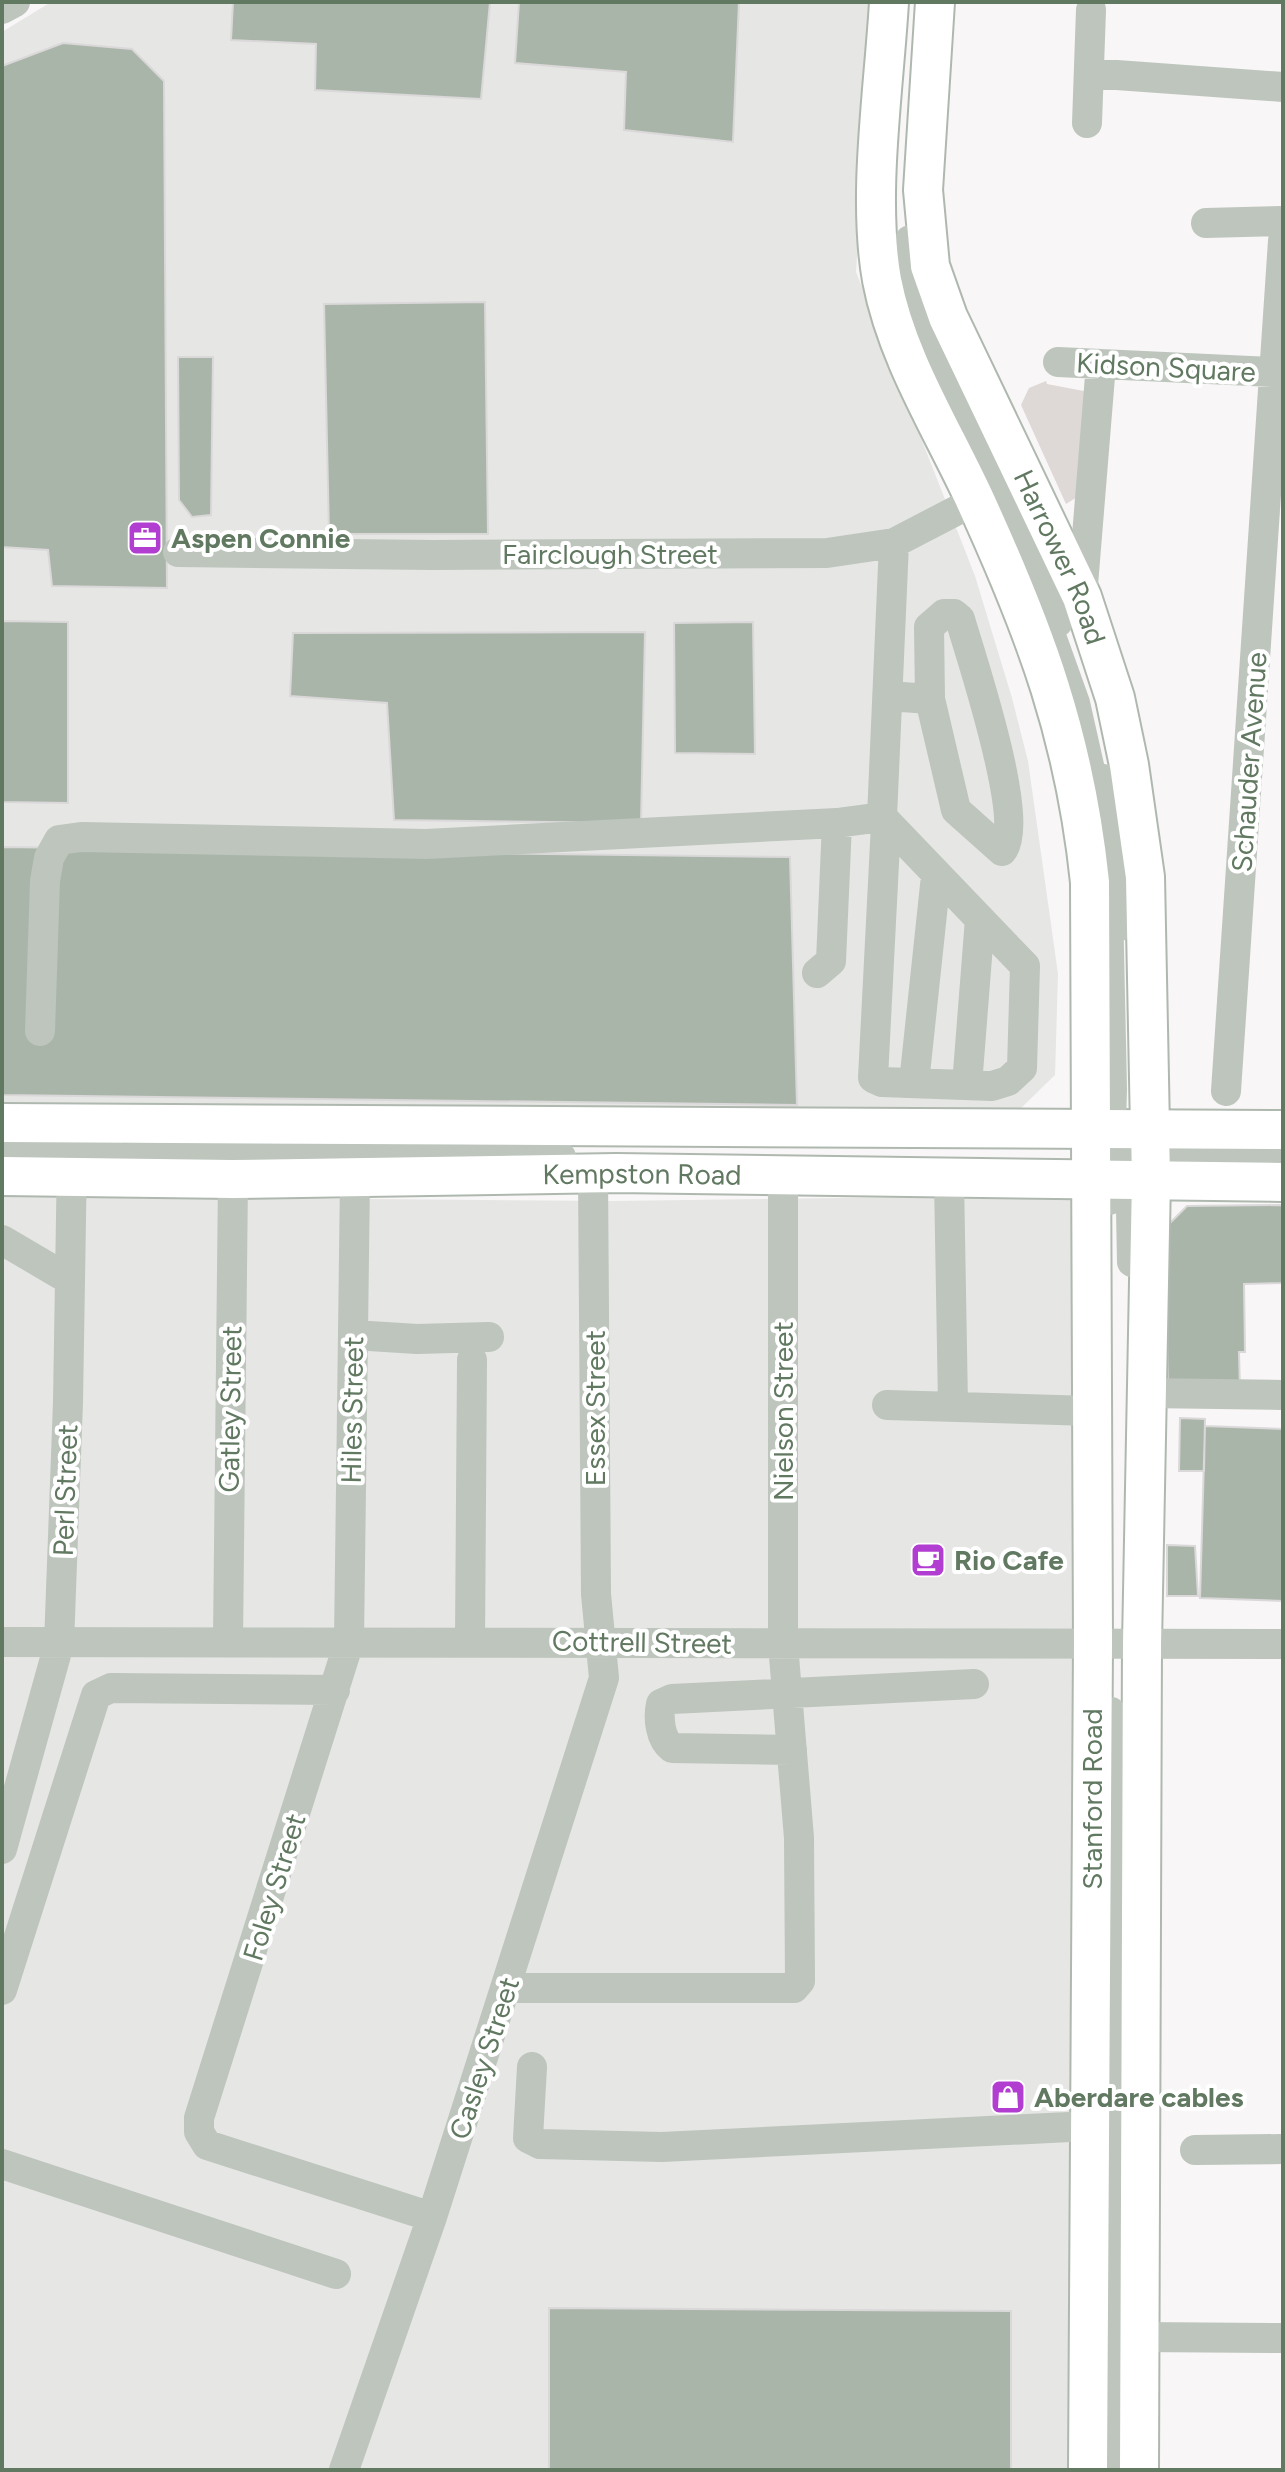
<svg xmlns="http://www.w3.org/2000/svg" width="1285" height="2472" font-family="Figtree,sans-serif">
	<rect width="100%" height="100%" fill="#f8f6f7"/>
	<!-- built -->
	<path fill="#e6e6e5" d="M51,2H873L856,272L975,576L1012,698L1028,761L1058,974L1055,1075L1020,1109L2,1104V32Z
		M1083,1195L1069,2470H2V1196L614,1201Z"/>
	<!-- green -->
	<path fill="#ded9d7" d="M1046,381L1047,384L1089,392L1082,494L1066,504L1021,405L1029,388Z"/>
	<!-- building -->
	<path fill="#aab5a9" stroke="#dad8d9" stroke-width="2" d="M233,2H490L481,99L315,90L316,44L231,40Z
		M519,2H739L733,142L624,130L626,72L515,63Z
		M63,43L132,49L164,81L167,588L52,586L48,550L2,547V66Z
		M485,302L488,534H329L324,304Z
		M178,357H213L211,515L192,517L179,500Z
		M2,621L68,622V803L2,802Z
		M753,622L755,754L675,753L674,623Z
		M645,632L641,823L394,820L387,703L290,696L293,633Z
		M2,847L790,857L797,1105L2,1095Z
		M1283,1205V1283L1244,1284L1245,1352H1239L1240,1391L1168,1389L1165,1228L1187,1206Z
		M1180,1418L1205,1419L1204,1471H1179Z
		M1205,1426L1283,1429V1601L1200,1598Z
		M1167,1545L1195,1546L1198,1596H1167Z
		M549,2308L1011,2311V2470H549Z"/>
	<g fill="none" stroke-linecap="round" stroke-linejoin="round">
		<defs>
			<g id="major">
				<path d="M889,2C884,88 867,196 882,280C897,359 943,430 976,502C1036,633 1075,738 1090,882L1093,1644L1088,2470"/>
				<path id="s1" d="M935,2L923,190L930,266L948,317L1082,597L1115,698L1129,765L1145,877L1151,1179L1142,1644L1139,2470"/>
				<path d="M2,1123L1283,1130"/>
				<path id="s2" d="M2,1176L233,1179L616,1173L1283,1182"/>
			</g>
		</defs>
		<!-- major casing -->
		<use href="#major" stroke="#afb8af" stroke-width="42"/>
		<!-- minor -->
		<path stroke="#bdc5bd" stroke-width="30" d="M2,9L15,2
			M1089,73L1283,87
			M1087,123L1091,10
			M1206,223L1283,221
			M910,240L917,289L935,350L1058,622
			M1058,362L1274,372
			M178,552L433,555L827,553L894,543L994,491
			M1082,597L1101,364
			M1040,605L1075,703L1097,801
			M888,696L930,699L956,810L1002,851C1027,821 971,658 960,619L954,614H944L929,627L930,699
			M1104,779L1119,889L1120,926
			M886,824L873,1078L882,1082L992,1086L1008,1081L1022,1068L1025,966L882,817L894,543
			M1108,904L1112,1089L1109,1200
			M817,973L831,961L837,823
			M40,1031L45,881L49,858L59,840L81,837L426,844L837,823L882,817
			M914,1083L936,876
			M967,1085L980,919
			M1226,1091L1283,241
			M2,1149L108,1142
			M1130,1158L1132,1262
			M101,1159L303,1152L561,1157
			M1129,1162H1283
			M355,1178L349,1642L199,2118V2132L207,2145L432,2217
			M949,1179L953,1405
			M2,1240L70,1280
			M353,1335L417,1339L489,1337
			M1146,1393L1283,1395
			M887,1405L1091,1411
			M228,1640L233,1179
			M470,1641L472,1360
			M2,1642L1283,1644
			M792,1750L672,1748C660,1739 658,1718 661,1704L672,1699L974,1684
			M2,1849L59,1644L68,1402L72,1157
			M506,1988H794L800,1981L799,1838L783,1644V1177
			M2,1990L96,1695L111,1688L335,1690
			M532,2067L528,2138L540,2144L662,2147L1090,2126
			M1195,2150L1283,2149
			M2,2164L336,2274
			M1138,2337L1283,2338
			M344,2470L432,2217L604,1678L596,1594L593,1174
			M1108,2470L1111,1712"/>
		<!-- major -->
		<use href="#major" stroke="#fff" stroke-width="38"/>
	</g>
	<!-- icons -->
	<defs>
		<symbol id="office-square" viewBox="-11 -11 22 22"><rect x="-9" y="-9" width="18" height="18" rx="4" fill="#b23dd1" stroke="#fff"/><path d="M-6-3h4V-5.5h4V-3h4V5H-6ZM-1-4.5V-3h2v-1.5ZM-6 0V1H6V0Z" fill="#fff"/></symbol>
		<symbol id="cafe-square" viewBox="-11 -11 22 22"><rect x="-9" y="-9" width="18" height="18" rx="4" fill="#b23dd1" stroke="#fff"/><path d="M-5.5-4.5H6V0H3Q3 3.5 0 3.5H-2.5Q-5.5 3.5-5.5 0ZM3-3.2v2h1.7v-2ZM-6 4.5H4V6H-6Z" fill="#fff"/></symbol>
		<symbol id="shop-square" viewBox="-11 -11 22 22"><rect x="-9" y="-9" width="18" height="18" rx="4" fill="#b23dd1" stroke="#fff"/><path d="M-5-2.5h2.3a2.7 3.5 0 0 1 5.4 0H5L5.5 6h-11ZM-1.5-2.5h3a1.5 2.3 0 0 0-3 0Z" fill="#fff"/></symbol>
	</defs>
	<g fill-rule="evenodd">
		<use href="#office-square" x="125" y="518" width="40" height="40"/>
		<use href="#cafe-square" x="908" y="1540" width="40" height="40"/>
		<use href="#shop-square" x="988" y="2077" width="40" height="40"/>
	</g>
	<g text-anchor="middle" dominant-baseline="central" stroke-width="8" stroke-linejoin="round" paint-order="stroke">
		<!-- street labels -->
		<g font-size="28" fill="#617861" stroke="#fff">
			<text transform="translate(1166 367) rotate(3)">Kidson Square</text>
			<text x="610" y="554">Fairclough Street</text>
			<text stroke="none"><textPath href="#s1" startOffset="584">Harrower Road</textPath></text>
			<text transform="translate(1249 762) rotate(-86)">Schauder Avenue</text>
			<text stroke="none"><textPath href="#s2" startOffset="640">Kempston Road</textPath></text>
			<text transform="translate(595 1408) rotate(-90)">Essex Street</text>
			<text transform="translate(230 1409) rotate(-89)">Gatley Street</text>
			<text transform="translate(352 1410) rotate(-89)">Hiles Street</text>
			<text transform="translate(783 1411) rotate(-90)">Nielson Street</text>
			<text transform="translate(65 1490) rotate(-88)">Perl Street</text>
			<text transform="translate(642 1642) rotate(1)">Cottrell Street</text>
			<text transform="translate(1092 1799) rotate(-90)">Stanford Road</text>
			<text transform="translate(274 1887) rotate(-73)">Foley Street</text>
			<text transform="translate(484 2058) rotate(-72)">Casley Street</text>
		</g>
		<!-- poi labels -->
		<g font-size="28" font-weight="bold" fill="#617861" stroke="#fff" text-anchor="start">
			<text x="171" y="538">Aspen Connie</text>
			<text x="954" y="1560">Rio Cafe</text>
			<text x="1034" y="2097">Aberdare cables</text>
		</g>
	</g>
	<!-- border -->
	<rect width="1285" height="2472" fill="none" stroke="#617861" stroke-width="8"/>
</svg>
